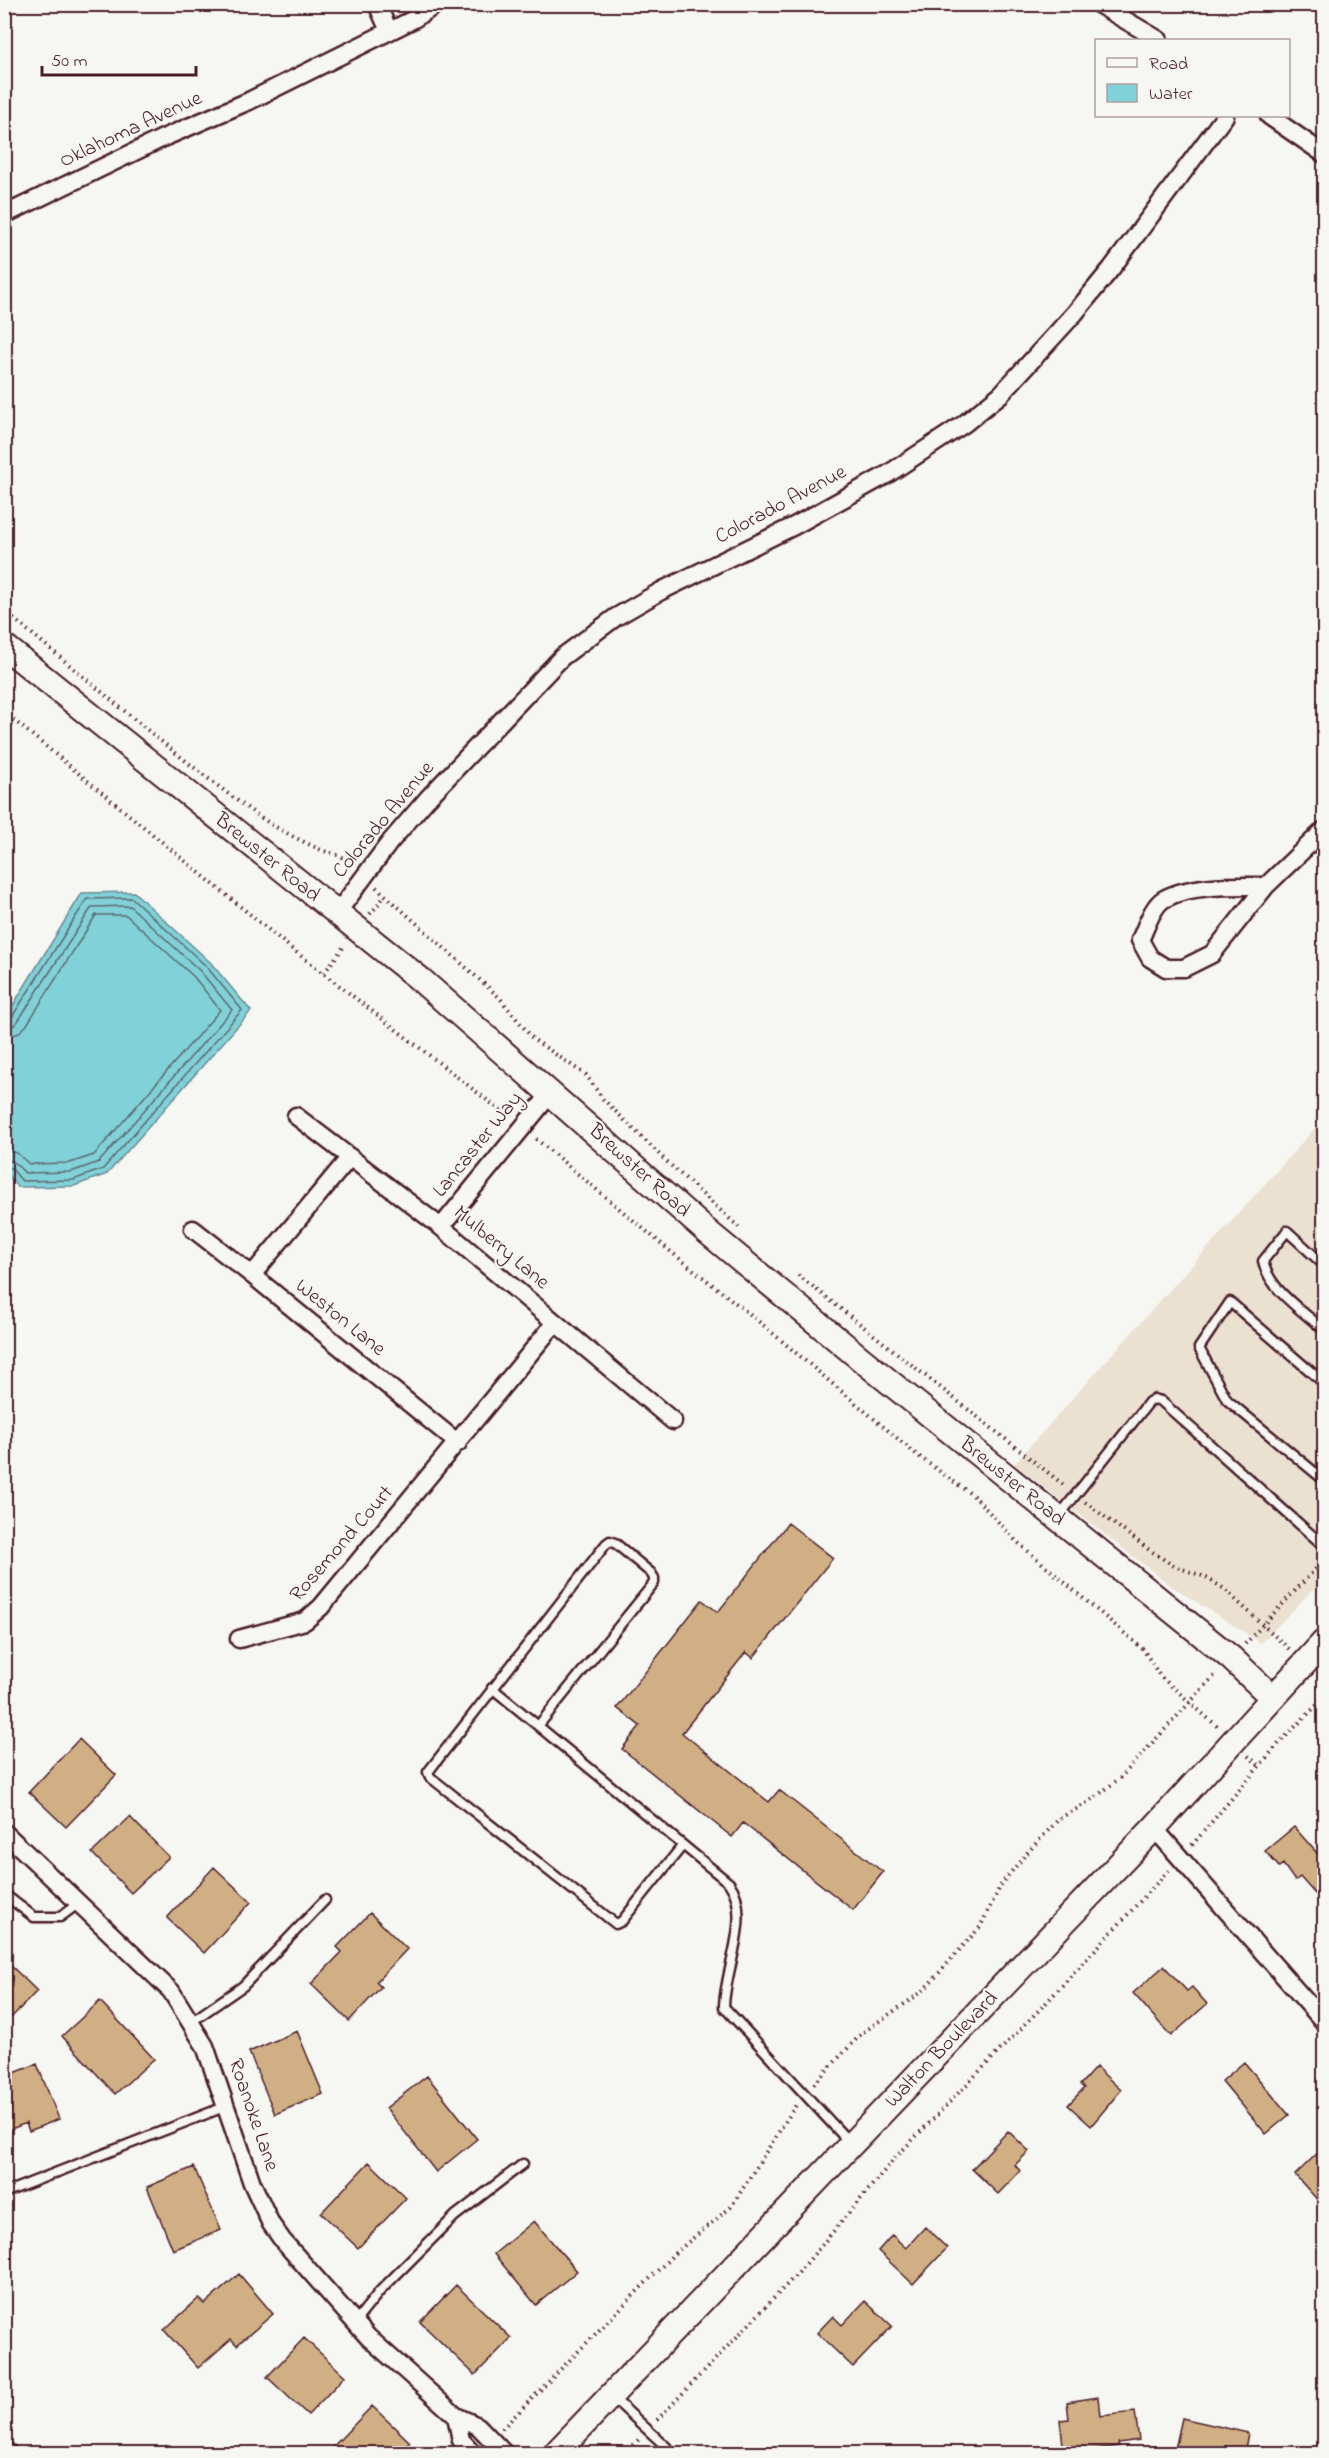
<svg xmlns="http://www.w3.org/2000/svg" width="1329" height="2458" font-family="'Indie Flower',sans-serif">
	<rect width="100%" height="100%" fill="#f6f6f2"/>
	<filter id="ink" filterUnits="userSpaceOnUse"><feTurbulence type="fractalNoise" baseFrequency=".0167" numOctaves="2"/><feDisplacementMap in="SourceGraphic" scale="12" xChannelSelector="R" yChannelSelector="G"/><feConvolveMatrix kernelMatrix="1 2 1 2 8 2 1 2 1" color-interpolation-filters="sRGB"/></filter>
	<g filter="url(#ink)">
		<!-- built -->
		<path fill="#ebe1d1" d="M1324,1118V1578L1261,1643L1170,1585L1014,1464Z"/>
		<!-- water -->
		<path fill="#80d2d8" stroke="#6a8a93" stroke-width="1.5" d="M134,892L210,962L251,1011L107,1174L74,1186L17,1187L5,1170V1018L82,893Z"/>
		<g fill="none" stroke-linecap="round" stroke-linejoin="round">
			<!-- shore -->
			<path stroke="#606770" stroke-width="1.5" d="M4,1020L12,1017L87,899L132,898L206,966L242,1010L103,1169L73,1180L22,1181L11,1168L4,1167
				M4,1027L13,1026L18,1021L92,907L130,906L200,971L232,1010L99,1162L71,1172L25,1173L14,1162L4,1159
				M4,1036L17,1034L26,1026L96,915H126L194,977L220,1010L94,1155L70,1163L29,1164L17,1153L4,1150"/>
		</g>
		<!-- building -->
		<path fill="#d1af84" stroke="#4a1f2b" stroke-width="1.5" d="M788,1523L833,1558L753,1658L746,1652L682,1733L769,1802L779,1790L883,1872L853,1910L743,1823L732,1837L622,1749L640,1726L617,1708L702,1600L718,1612Z
			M79,1739L116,1775L66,1827L29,1792Z
			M130,1817L169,1857L131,1893L92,1853Z
			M1294,1827L1324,1861V1885L1315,1894L1300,1877L1295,1881L1283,1864L1279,1867L1265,1851Z
			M214,1867L251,1902L204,1953L167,1918Z
			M370,1913L407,1949L376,1982L381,1987L349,2021L311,1984L342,1952L337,1947Z
			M4,1959L37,1991L4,2025Z
			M1164,1966L1187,1991L1192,1987L1207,2004L1171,2036L1133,1993Z
			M100,2001L154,2059L115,2094L62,2036Z
			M297,2031L323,2094L275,2114L249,2052Z
			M1244,2062L1289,2115L1266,2134L1222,2081Z
			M37,2064L59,2119L29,2131L26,2123L4,2132V2077Z
			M1096,2067L1121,2090L1091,2126L1068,2105L1084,2088L1080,2085Z
			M427,2076L477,2139L436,2172L386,2108Z
			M1008,2131L1029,2151L1015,2165L1020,2171L998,2194L972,2169Z
			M1324,2147V2207L1295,2175Z
			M369,2162L406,2198L358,2248L321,2213Z
			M194,2167L221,2230L173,2250L147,2187Z
			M534,2221L577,2271L536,2305L494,2254Z
			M925,2227L947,2248L913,2284L878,2251L892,2235L906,2248Z
			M239,2274L273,2314L237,2345L231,2339L198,2368L164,2330L199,2298L205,2304Z
			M456,2285L511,2338L475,2375L420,2322Z
			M865,2301L892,2326L853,2367L817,2333L833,2316L842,2325Z
			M304,2338L345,2376L308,2415L267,2377Z
			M1098,2397L1100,2416L1135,2412L1139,2440L1118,2443L1119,2446L1064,2453L1060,2420L1069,2419L1067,2402Z
			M372,2406L410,2442L398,2454H326Z
			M1182,2418L1248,2433L1244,2454H1174Z"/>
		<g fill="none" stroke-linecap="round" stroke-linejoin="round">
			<defs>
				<path id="lane" d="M1324,1265L1287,1231L1263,1261C1269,1290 1303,1311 1324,1330
					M1324,1383L1230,1302L1199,1348L1227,1400L1324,1480
					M1059,1516L1149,1402L1154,1399L1161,1401L1324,1546
					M492,1688L729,1883C753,1915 724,1971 724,2007L850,2143
					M538,1726L654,1583V1578L651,1573L615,1543L610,1541L606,1544L428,1772L430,1777L616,1924L622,1921L683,1845
					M4,1894L34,1917H60L79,1903
					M191,2022L243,1986L325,1900
					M4,2193L224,2107
					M355,2322L380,2291L455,2216L523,2164
					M611,2396L674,2454"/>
				<path id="street" d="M377,4L389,31
					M1098,4L1159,40
					M1269,116L1324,154
					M4,215L163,138L249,101L414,19L437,4
					M1266,886C1236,886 1190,884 1164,899C1152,906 1146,928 1140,940L1150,958L1166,968H1184L1212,954L1266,886L1324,830
					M337,913L390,842L428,798L562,657L616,617L661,591L794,526L888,474L964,424L1001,394L1075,313L1111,269L1225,116
					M296,1116L441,1227L673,1421
					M441,1227L551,1093
					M193,1229L252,1275L458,1443
					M252,1275L350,1157
					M239,1639L305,1621L321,1607L555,1323
					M1154,1828L1324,2022
					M4,1832L171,1991L205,2046L252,2183L271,2224L283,2241L368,2337L456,2416L478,2426L505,2454
					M456,2416L461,2440L474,2454
					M4,2449L9,2454"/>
				<path id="secondary" d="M4,646L421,980L704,1229L861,1359L1231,1658L1272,1697
					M555,2454L1154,1828L1324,1642"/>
			</defs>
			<!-- lane casing -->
			<use href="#lane" stroke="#4a1f2b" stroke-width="13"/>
			<!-- street casing -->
			<use href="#street" stroke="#4a1f2b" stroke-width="21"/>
			<!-- secondary casing -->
			<use href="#secondary" stroke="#4a1f2b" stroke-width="28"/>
			<!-- path -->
			<path stroke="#4a1f2b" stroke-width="4" stroke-dasharray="1.5 4.5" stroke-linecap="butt" d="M4,611C87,678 167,750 253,812C272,826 295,838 317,848C329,854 343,854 354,865
				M4,712L292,949L509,1117
				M376,887L499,997L533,1039L586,1075L603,1099L665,1160L741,1229
				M370,914L385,896
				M324,973L345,945
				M536,1139L670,1251L757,1320L917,1455L975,1497L1016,1541L1143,1649L1160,1676L1219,1728
				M798,1275L1065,1486
				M1085,1502L1148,1549L1174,1566L1205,1577L1223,1588L1289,1649
				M1245,1644L1324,1560
				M1248,1756L1260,1766
				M1192,1845L1280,1742L1324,1698
				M814,2084L862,2033L922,1992L980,1927L1002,1883L1026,1854L1060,1818L1089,1802L1120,1778L1217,1673
				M657,2420L800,2271L895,2158L1045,2004L1169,1870
				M502,2429L675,2253L731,2207L796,2105
				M625,2454L640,2438"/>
			<!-- lane -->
			<use href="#lane" stroke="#f6f6f2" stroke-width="8"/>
			<!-- street -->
			<use href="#street" stroke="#f6f6f2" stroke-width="16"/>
			<!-- secondary -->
			<use href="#secondary" stroke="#f6f6f2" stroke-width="24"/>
		</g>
	</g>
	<g text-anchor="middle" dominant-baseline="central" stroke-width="4.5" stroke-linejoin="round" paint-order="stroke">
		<!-- street labels -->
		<g font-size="21" fill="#4a1f2b" stroke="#f6f6f2">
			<text transform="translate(131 130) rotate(-25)">Oklahoma Avenue</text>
			<text transform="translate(781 505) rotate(-28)">Colorado Avenue</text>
			<text transform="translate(384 820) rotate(-50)">Colorado Avenue</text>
			<text transform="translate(267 858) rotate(39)">Brewster Road</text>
			<text transform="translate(478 1145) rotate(-51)">Lancaster Way</text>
			<text transform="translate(639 1171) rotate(42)">Brewster Road</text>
			<text transform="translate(501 1248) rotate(40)">Mulberry Lane</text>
			<text transform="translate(340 1318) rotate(39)">Weston Lane</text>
			<text transform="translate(1012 1482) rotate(39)">Brewster Road</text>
			<text transform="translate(342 1544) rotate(-49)">Rosemond Court</text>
			<text transform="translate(942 2050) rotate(-46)">Walton Boulevard</text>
			<text transform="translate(253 2115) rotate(71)">Roanoke Lane</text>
		</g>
	</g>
	<!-- margin -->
	<rect width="1329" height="2458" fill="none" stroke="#f6f6f2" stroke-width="24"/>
	<rect x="12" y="12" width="1305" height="2434" fill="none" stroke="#4a1f2b" stroke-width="2" filter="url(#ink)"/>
	<!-- legend -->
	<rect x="1095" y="39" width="195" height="78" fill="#f6f6f2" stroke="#b1a0a2" stroke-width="1.5"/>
	<rect x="1107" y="58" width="30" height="9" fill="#f6f6f2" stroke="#b1a0a2" stroke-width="1.5"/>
	<text x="1149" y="69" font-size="18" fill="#4a1f2b">Road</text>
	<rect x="1107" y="84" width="30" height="18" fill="#80d2d8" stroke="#b1a0a2" stroke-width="1.5"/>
	<text x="1149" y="99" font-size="18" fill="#4a1f2b">Water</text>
	<!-- scale -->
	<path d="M42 66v9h154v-9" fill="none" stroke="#4a1f2b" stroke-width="3"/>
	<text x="51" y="66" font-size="18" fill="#4a1f2b" stroke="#f6f6f2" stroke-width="4.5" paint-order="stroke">50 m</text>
</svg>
